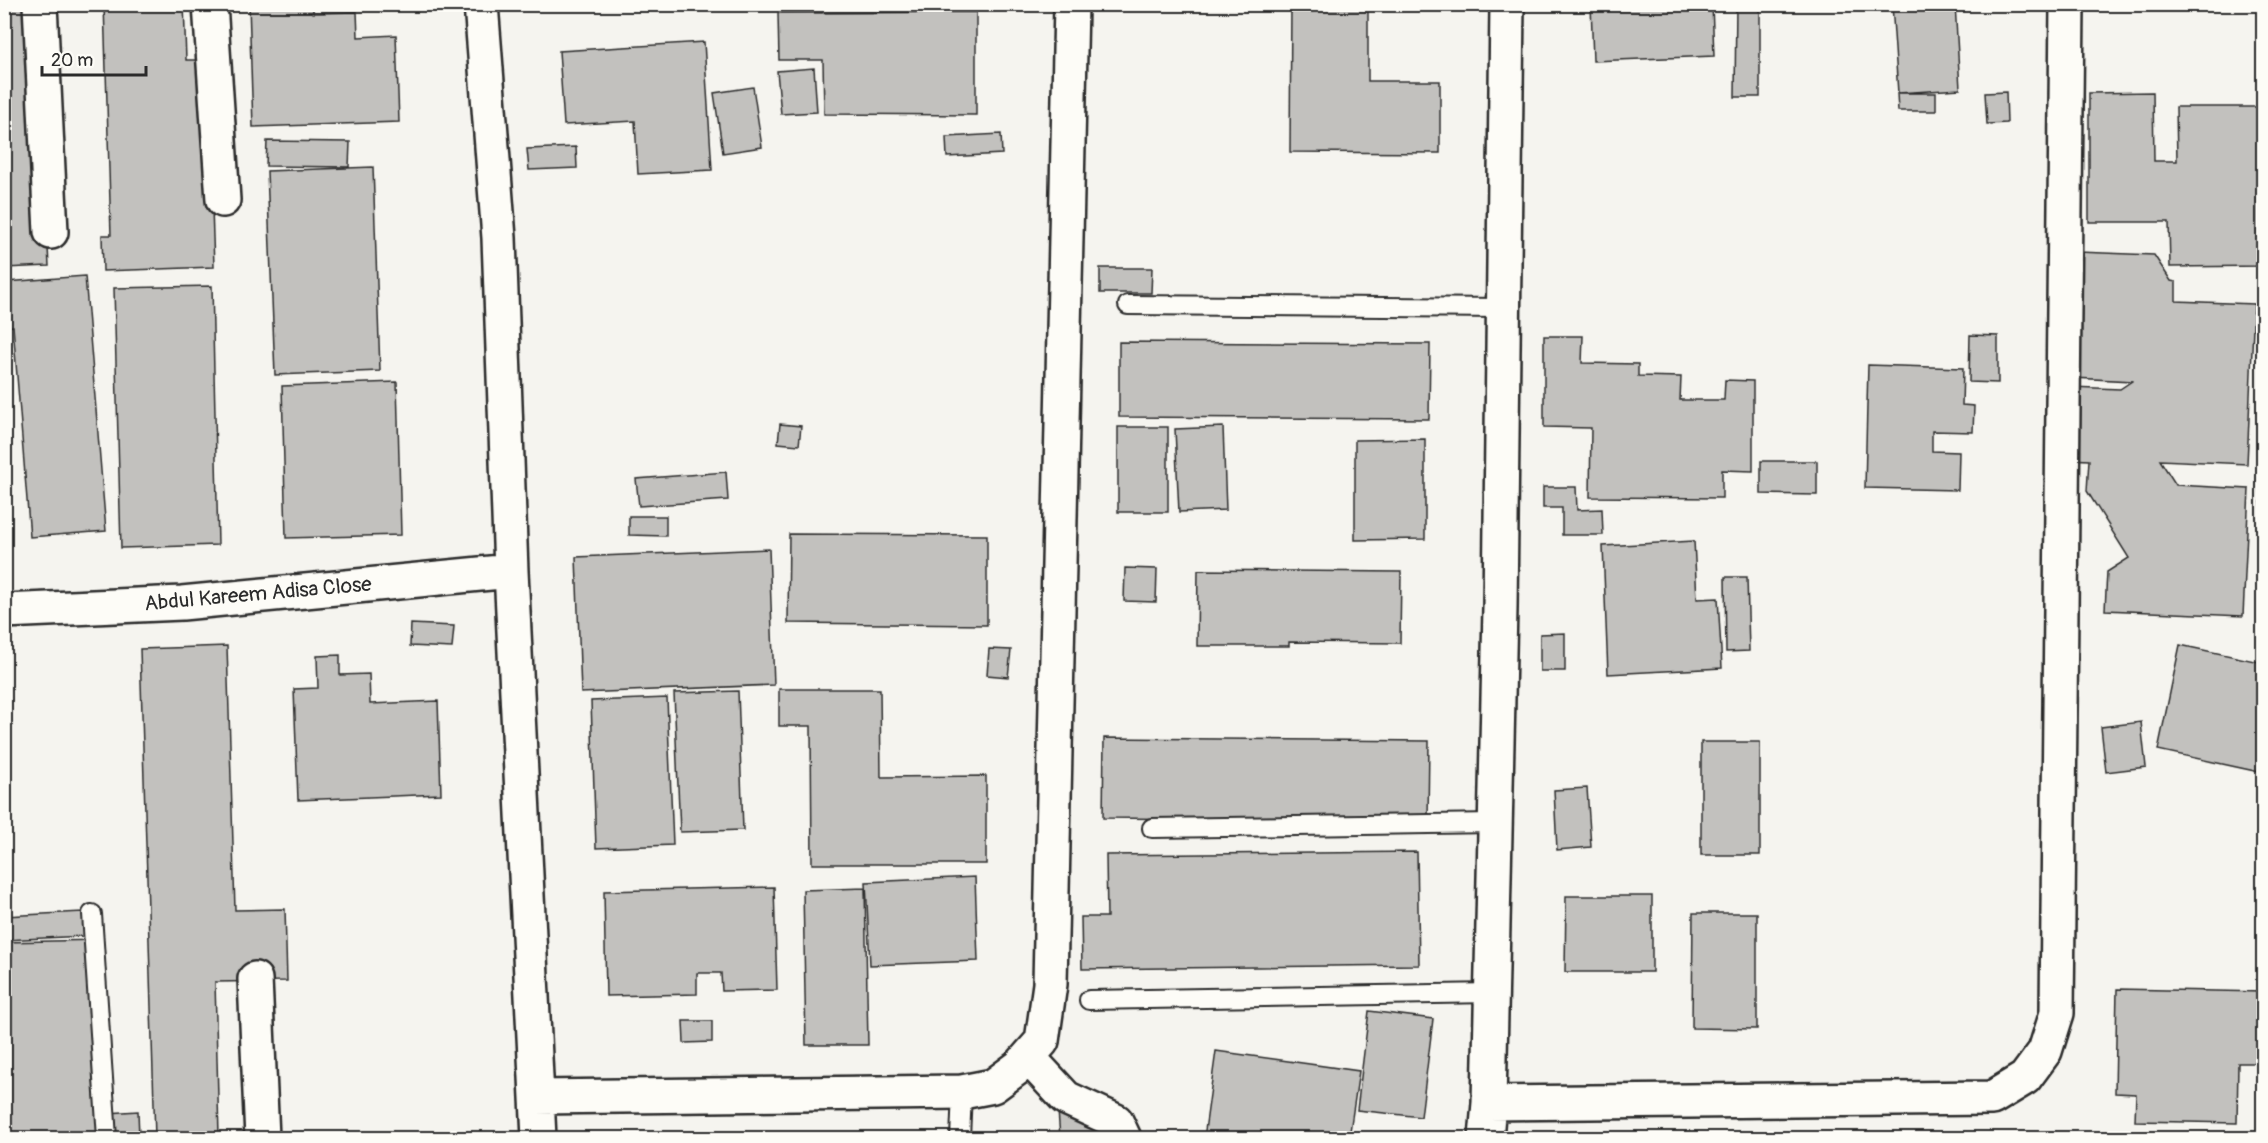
<svg xmlns="http://www.w3.org/2000/svg" width="2268" height="1143" font-family="Pangolin,sans-serif">
	<rect width="100%" height="100%" fill="#f5f4ef"/>
	<filter id="ink" filterUnits="userSpaceOnUse"><feTurbulence type="fractalNoise" baseFrequency=".0167" numOctaves="2"/><feDisplacementMap in="SourceGraphic" scale="12" xChannelSelector="R" yChannelSelector="G"/><feConvolveMatrix kernelMatrix="1 2 1 2 8 2 1 2 1" color-interpolation-filters="sRGB"/></filter>
	<g filter="url(#ink)">
		<!-- building -->
		<path fill="#c2c1be" stroke="#2b2b2b" stroke-width="1.5" d="M4,4H35L49,266L4,268Z
			M104,4H184L186,60H204L209,118L214,267L103,271L102,235H111Z
			M249,4H313V13L357,12L358,37L396,35L399,122L253,127Z
			M775,4H947V10Z
			M1291,4H1368V81H1440V153L1290,152Z
			M1591,4H1712L1714,56L1593,61Z
			M1736,4H1760V97H1735Z
			M1892,4H1955L1960,89L1898,93Z
			M976,12V115L824,114L823,60H779L778,13Z
			M704,42L712,170L638,174L635,121L564,125L559,51Z
			M814,68L817,112L781,114L777,71Z
			M753,87L762,147L723,153L714,93Z
			M2006,92L2007,123L1987,124L1985,93Z
			M2153,92L2154,161H2177L2176,107H2264V266L2170,267L2169,222H2089V93Z
			M1897,93H1936V111H1898Z
			M1001,134L1002,154L947,157L946,137Z
			M267,141L350,142L349,167L266,166Z
			M576,147L577,168L529,170L527,149Z
			M373,167L380,371L275,375L267,171Z
			M2078,252L2154,255L2171,281L2176,282V301L2254,304L2247,464L2160,460L2176,485L2249,489L2243,616L2105,610L2107,572L2129,558L2087,491L2089,460L2068,459L2071,387L2120,389L2132,381L2073,378Z
			M1100,268H1152L1151,293H1100Z
			M85,276L106,531L30,537L13,326L4,327V298L8,297L6,282Z
			M212,286L218,545L121,548L114,288Z
			M1970,335L1998,336V383L1969,382Z
			M1544,336H1583L1582,363L1638,364V376L1681,377L1680,400H1724L1725,380L1753,381V471L1722,470V498L1590,497L1591,428L1544,427Z
			M1119,342L1430,344L1429,419L1119,417Z
			M1868,365L1963,368L1962,405L1974,406L1973,432L1932,431V451L1959,452L1958,490L1865,488Z
			M397,382L401,535L286,538L282,386Z
			M780,424L801,426L799,445L778,443Z
			M1118,427H1168V512H1118Z
			M1223,427L1226,510L1179,512L1175,429Z
			M1425,439V539L1355,540V440Z
			M1761,461H1817V495L1761,494Z
			M2264,469V539L2259,470Z
			M726,472L728,500L639,506L636,479Z
			M1543,487H1576L1577,510L1602,509L1603,535H1562V508H1543Z
			M629,516H666V536L629,535Z
			M789,534L987,535V625L788,623Z
			M1694,541L1697,599L1718,598L1722,668L1608,674L1603,546Z
			M769,549L774,685L581,693L576,557Z
			M1125,568L1157,569L1156,602L1124,601Z
			M1198,570L1401,572L1400,643L1289,642V646H1197Z
			M1725,577H1747L1749,651L1726,652Z
			M411,624L454,626L452,648L410,646Z
			M1565,633V671H1540V634Z
			M2180,645L2264,663V773L2158,750Z
			M227,646L235,910L285,909L287,981L215,982L219,1136L155,1137L140,649Z
			M989,649L1011,650L1008,677L987,675Z
			M340,655V675L369,674L370,704L438,701L441,794L298,800L294,689L318,688L317,656Z
			M779,689H880L881,777L986,776V864H812L811,726H779Z
			M738,691L743,830L680,832L674,693Z
			M667,698L673,845L596,848L591,701Z
			M2141,722L2146,767L2106,772L2101,727Z
			M1104,738L1429,741L1428,821L1103,818Z
			M1701,742H1760V855H1701Z
			M1587,788L1591,847L1557,850L1554,790Z
			M1417,852L1419,965L1082,969L1081,917H1107L1106,855Z
			M975,877L978,961L870,965L866,882Z
			M774,887L777,990L722,991L721,973H697V994L606,996L604,891Z
			M865,888L868,1045H806L803,890Z
			M1566,896H1652V972H1565Z
			M83,912L84,936L4,940V916Z
			M1693,913H1757V1029L1692,1028Z
			M100,940L104,1138H4V942Z
			M2117,989L2264,992V1063H2238L2237,1123L2135,1121L2136,1094L2115,1093Z
			M1369,1011L1433,1019L1421,1117L1357,1110Z
			M683,1021H712V1042L684,1043Z
			M1216,1051L1359,1071L1349,1138H1204Z
			M1058,1110L1132,1113L1131,1138H1060Z
			M138,1111L139,1138H109L108,1113Z"/>
		<g fill="none" stroke-linecap="round" stroke-linejoin="round">
			<defs>
				<path id="service" d="M1128,305L1504,308
					M1152,828L1495,823
					M92,914L107,1138
					M1089,1000L1492,993
					M960,1138L962,1092"/>
				<path id="minor" d="M40,4L51,232
					M210,4L223,200
					M481,4L499,238L511,571L539,1138
					M4,611L182,603L511,571
					M255,979L262,1138
					M1028,1057L1066,1098L1116,1121L1124,1138
					M537,1097L962,1092L993,1086L1020,1066L1042,1041L1050,984L1071,4
					M1489,1103L1992,1098L2025,1078L2045,1051L2057,1013L2067,4
					M1486,1138L1489,1103L1500,608L1507,4"/>
			</defs>
			<!-- service casing -->
			<use href="#service" stroke="#2b2b2b" stroke-width="22"/>
			<!-- minor casing -->
			<use href="#minor" stroke="#2b2b2b" stroke-width="38"/>
			<!-- service -->
			<use href="#service" stroke="#fdfcf7" stroke-width="18"/>
			<!-- minor -->
			<use href="#minor" stroke="#fdfcf7" stroke-width="33"/>
		</g>
	</g>
	<g text-anchor="middle" dominant-baseline="central" stroke-width="4.5" stroke-linejoin="round" paint-order="stroke">
		<!-- street labels -->
		<g font-size="21" fill="#2b2b2b" stroke="#fdfcf7">
			<text transform="translate(258 594) rotate(-5)">Abdul Kareem Adisa Close</text>
		</g>
	</g>
	<!-- margin -->
	<rect width="2268" height="1143" fill="none" stroke="#fdfcf7" stroke-width="24"/>
	<rect x="12" y="12" width="2244" height="1119" fill="none" stroke="#2b2b2b" stroke-width="2" filter="url(#ink)"/>
	<!-- scale -->
	<path d="M42 66v9h104v-9" fill="none" stroke="#2b2b2b" stroke-width="3"/>
	<text x="51" y="66" font-size="18" fill="#2b2b2b" stroke="#fdfcf7" stroke-width="4.5" paint-order="stroke">20 m</text>
</svg>
